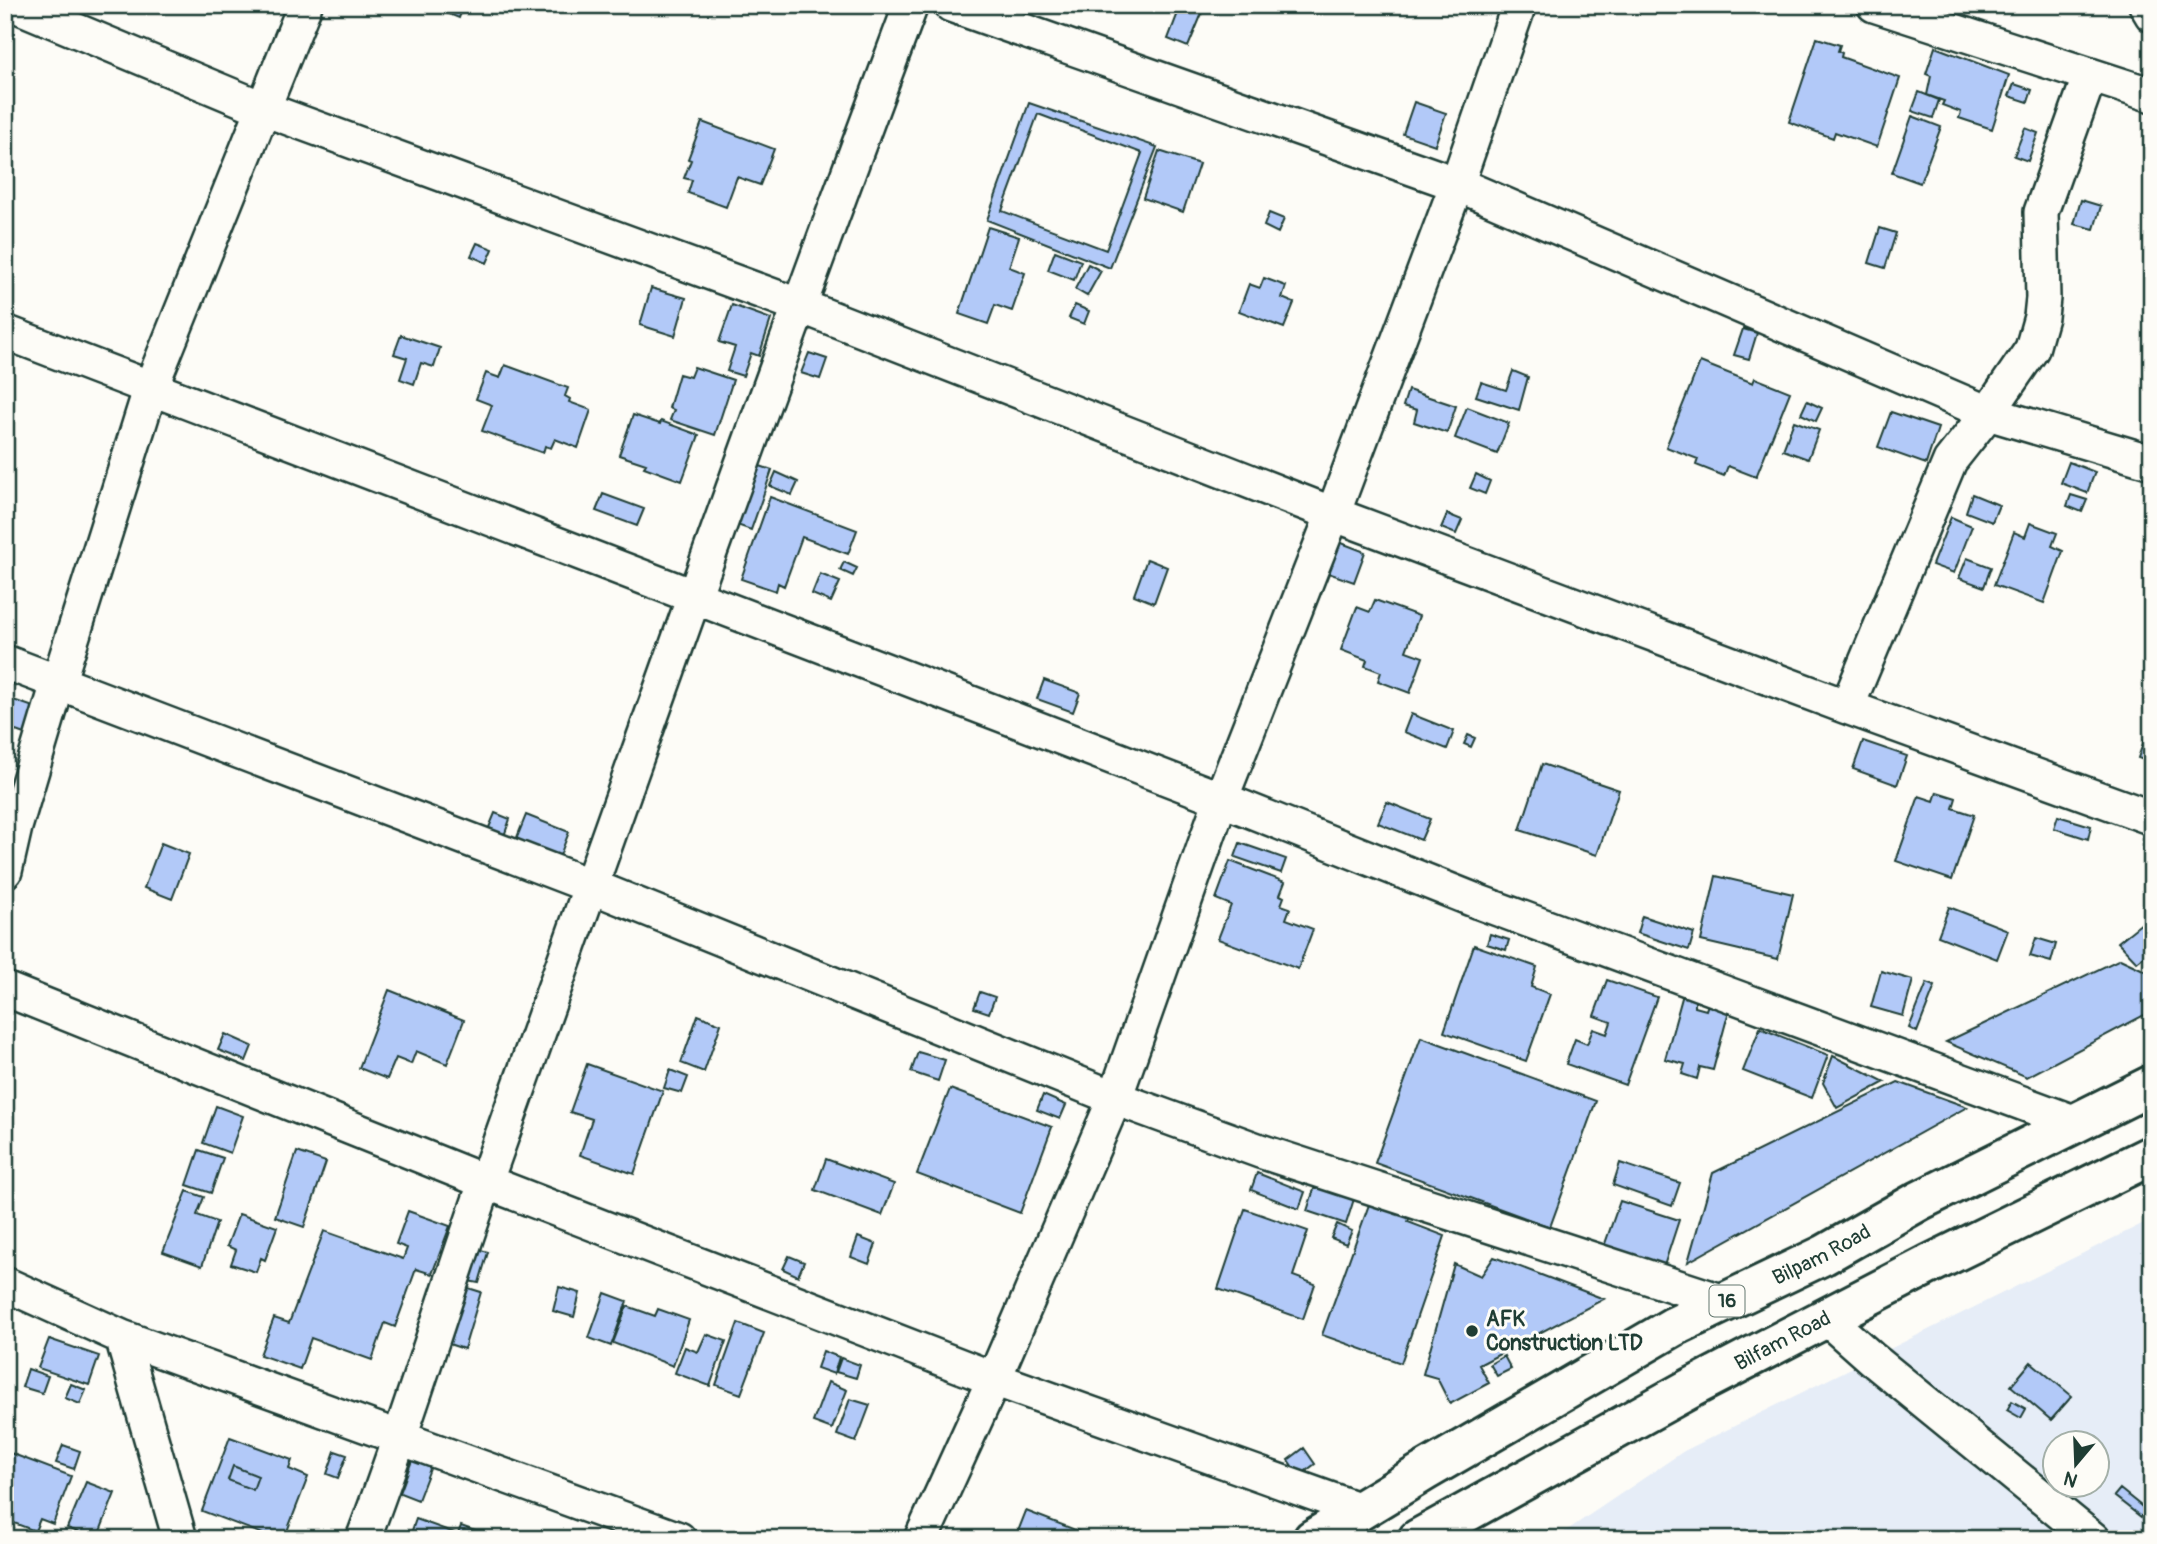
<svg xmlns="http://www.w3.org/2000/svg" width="2157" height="1544" font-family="Pangolin,sans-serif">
	<rect width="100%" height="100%" fill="#fdfcf7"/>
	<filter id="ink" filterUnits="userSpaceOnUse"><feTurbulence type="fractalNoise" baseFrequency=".0143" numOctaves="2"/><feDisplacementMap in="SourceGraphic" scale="14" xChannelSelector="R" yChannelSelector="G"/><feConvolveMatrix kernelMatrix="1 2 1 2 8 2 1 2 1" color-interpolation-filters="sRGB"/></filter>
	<g filter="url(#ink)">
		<!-- built -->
		<path fill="#e6edf7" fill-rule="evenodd" d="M2152,1219V1539H1554L1684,1451ZM2056,1442H2098V1484H2056Z"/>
		<!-- building -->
		<path fill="#b2c9f8" stroke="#1f3d34" stroke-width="2" fill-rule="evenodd" d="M446,5H464L459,18L444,12Z
			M1181,5H1189L1203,11L1188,47L1168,39Z
			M1817,38L1840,45L1838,51L1842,53L1841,57L1900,78L1877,147L1835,132L1833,138L1789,122Z
			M1935,47L2009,75L1992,129L1959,118L1961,112L1942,105L1944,101L1927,95L1931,76L1926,74Z
			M2014,84L2032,90L2028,102L2009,96Z
			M1919,92L1939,100L1933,118L1912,111Z
			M1414,102L1446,113L1435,145L1403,134Z
			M1029,103L1157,147L1110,268L987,220Z
			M1038,114L1142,153L1106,250L1002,211Z
			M1912,116L1941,127L1920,183L1892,173Z
			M702,122L774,149L760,185L737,177L726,207L688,193L692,180L684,178L691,160L688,159Z
			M2025,128L2038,133L2028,161L2014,156Z
			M1159,151L1199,164L1183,212L1143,198Z
			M2081,200L2101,206L2094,229L2074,224Z
			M1269,213L1284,219L1278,233L1264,226Z
			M988,227L1019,237L1009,267L1025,273L1012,311L995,305L988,324L959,314Z
			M1880,228L1896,233L1885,268L1869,263Z
			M477,243L493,249L487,263L471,256Z
			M1055,251L1081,261L1074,280L1048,270Z
			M1088,264L1101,271L1087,296L1075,289Z
			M1264,278L1286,286L1282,298L1294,303L1284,328L1239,311L1249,284L1260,288Z
			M651,288L686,298L675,336L640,325Z
			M732,305L771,319L759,356L751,353L743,376L727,371L735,347L719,342Z
			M1075,305L1089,311L1084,324L1069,318Z
			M1743,329L1757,333L1749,359L1734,355Z
			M401,335L440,348L434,367L421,363L414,384L400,379L407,358L394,354Z
			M809,353L827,359L820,379L801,373Z
			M1700,362L1753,383L1755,378L1790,392L1756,477L1728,466L1724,476L1696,465L1698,459L1666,447Z
			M505,365L568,388L565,396L570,399L569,402L591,410L578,448L555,439L551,448L545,446L543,453L482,431L492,405L476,399L486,373L500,378Z
			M694,367L733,380L715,435L670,420L674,410L669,408L679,374L690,377Z
			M1513,371L1528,377L1519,410L1476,396L1481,382L1506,390Z
			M1408,390L1456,406L1447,433L1414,422L1417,410L1403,406Z
			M1807,401L1822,408L1816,421L1801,414Z
			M1467,407L1509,423L1497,454L1455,438Z
			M1891,412L1938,428L1926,464L1878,447Z
			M633,415L660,424L661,421L699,435L682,481L644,467L646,464L619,455Z
			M1794,421L1819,430L1808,459L1783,450Z
			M2069,462L2095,472L2087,493L2061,483Z
			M754,464L772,470L751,530L734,524Z
			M776,472L798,482L792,495L770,486Z
			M1476,474L1490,481L1485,494L1470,488Z
			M603,494L644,509L637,526L596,511Z
			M1972,494L1999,505L1992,522L1966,512Z
			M2071,495L2087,500L2082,512L2067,506Z
			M770,497L857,530L848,554L802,537L784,586L778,583L776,591L741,579Z
			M1447,514L1462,520L1456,534L1441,528Z
			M1951,517L1972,526L1954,573L1932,565Z
			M2030,523L2057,533L2052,546L2063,551L2044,603L1994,585L2014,532L2025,537Z
			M1339,542L1365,552L1354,582L1328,573Z
			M1967,558L1991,567L1984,587L1959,578Z
			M1147,559L1167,567L1154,603L1134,595Z
			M844,562L857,568L853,576L840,570Z
			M820,574L840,582L831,602L812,594Z
			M1375,600L1419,616L1406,651L1423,657L1410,693L1378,681L1381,672L1365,666L1367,660L1341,650L1357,607L1370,612Z
			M1044,680L1080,693L1073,712L1037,699Z
			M5,697L42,710L32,737L5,727Z
			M1411,714L1454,731L1447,749L1404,732Z
			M2152,718V763L2138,758Z
			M1468,735L1475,738L1471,747L1464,744Z
			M1863,741L1907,756L1897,785L1853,769Z
			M1542,764L1619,790L1597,855L1520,830Z
			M1937,792L1956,798L1953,808L1974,815L1952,880L1896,861L1919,796L1934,801Z
			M1387,802L1430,819L1421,840L1378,823Z
			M495,813L510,819L504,836L488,830Z
			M526,815L569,832L559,858L516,840Z
			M2058,816L2091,826L2088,839L2054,828Z
			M161,843L189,854L172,899L144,888Z
			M1240,843L1286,859L1281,873L1235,857Z
			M1230,861L1285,882L1280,895L1284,897L1281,905L1290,908L1286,919L1313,929L1298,969L1218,939L1231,905L1216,899Z
			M1716,876L1793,894L1778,959L1701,941Z
			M1949,907L2008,930L1997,959L1938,936Z
			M2152,915V950L2137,962L2118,942Z
			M1642,916L1694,933L1689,950L1637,933Z
			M1490,934L1509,940L1506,950L1487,944Z
			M2036,938L2056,944L2051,962L2030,956Z
			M1474,945L1537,967L1531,987L1550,994L1526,1061L1444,1032Z
			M2120,959L2152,974V1011L2027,1077L1946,1042Z
			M1881,971L1913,980L1903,1016L1871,1007Z
			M1607,980L1657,997L1625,1085L1566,1064L1575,1039L1587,1044L1593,1029L1607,1034L1611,1022L1594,1016Z
			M1927,983L1935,986L1917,1032L1909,1028Z
			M389,990L464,1020L447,1064L416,1051L411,1064L396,1058L387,1079L359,1068Z
			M980,992L995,997L989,1013L974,1008Z
			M1683,994L1695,997V1007L1706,1010L1709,1001L1730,1007L1713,1070L1700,1067L1697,1079L1682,1074L1685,1064L1665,1059Z
			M698,1015L721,1024L704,1072L681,1063Z
			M1760,1028L1828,1055L1812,1098L1743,1071Z
			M225,1034L252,1046L246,1061L218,1050Z
			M1421,1037L1596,1101L1550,1227L1375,1163Z
			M918,1052L945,1060L938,1081L911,1072Z
			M1833,1056L1885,1082L1837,1108L1823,1083Z
			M587,1064L663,1091L634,1174L580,1155L592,1119L570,1112Z
			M670,1070L688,1077L682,1093L664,1088Z
			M1898,1082L1967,1107L1688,1262L1713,1173Z
			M950,1089L1052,1127L1020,1213L917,1174Z
			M1043,1095L1066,1105L1060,1119L1037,1110Z
			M216,1106L243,1116L230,1153L203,1143Z
			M199,1150L223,1158L211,1193L187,1185Z
			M297,1152L326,1162L304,1227L275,1217Z
			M826,1159L894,1184L882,1215L815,1190Z
			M1620,1163L1680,1183L1672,1206L1613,1185Z
			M1257,1173L1305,1192L1299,1209L1251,1190Z
			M1315,1186L1354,1199L1346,1224L1307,1211Z
			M187,1191L204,1197L197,1215L217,1222L202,1266L163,1252Z
			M1371,1199L1411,1213L1408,1222L1445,1236L1401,1363L1322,1335Z
			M1620,1201L1679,1220L1661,1275L1601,1255Z
			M1245,1209L1308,1231L1293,1276L1315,1284L1303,1319L1218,1289Z
			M408,1211L450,1226L432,1274L416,1269L395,1327L385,1323L372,1360L311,1338L300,1369L260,1355L274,1318L289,1323L324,1231L403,1259L407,1248L396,1244Z
			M239,1214L277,1227L265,1260L261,1258L256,1272L231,1264L236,1250L227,1246Z
			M1337,1224L1352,1231L1346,1244L1331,1238Z
			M858,1237L876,1244L869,1264L851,1257Z
			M477,1249L488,1252L479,1283L468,1281Z
			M789,1256L804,1262L798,1276L783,1269Z
			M1494,1257L1604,1299L1479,1365L1489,1383L1450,1404L1437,1378L1423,1374L1454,1264L1481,1276Z
			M465,1287L481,1292L464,1349L449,1344Z
			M559,1287L580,1293L574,1317L553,1311Z
			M605,1293L627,1301L611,1346L589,1338Z
			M627,1306L655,1316L658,1309L689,1320L673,1366L613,1343Z
			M738,1323L764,1333L741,1394L716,1385Z
			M706,1334L726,1341L710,1386L675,1373L685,1347L698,1352Z
			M49,1339L99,1356L89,1385L38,1368Z
			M823,1351L839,1357L834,1374L817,1368Z
			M1504,1356L1511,1369L1497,1376L1490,1364Z
			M841,1358L860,1365L856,1378L836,1372Z
			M2031,1362L2072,1396L2051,1420L2011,1386Z
			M28,1369L48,1376L42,1393L22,1387Z
			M828,1382L847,1390L832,1429L813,1422Z
			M71,1384L86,1390L80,1404L65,1398Z
			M850,1399L870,1405L856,1442L837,1435Z
			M2012,1401L2026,1409L2021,1418L2007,1410Z
			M230,1437L292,1460L289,1469L308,1477L284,1539H276L202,1511ZM233,1466L258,1476L253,1490L228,1480Z
			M63,1445L80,1451L74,1469L56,1463Z
			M1304,1448L1315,1464L1299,1476L1288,1460Z
			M5,1451L71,1476L53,1524L40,1519L35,1531L6,1520L11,1509L5,1506Z
			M335,1451L347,1455L338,1478L327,1474Z
			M414,1455L433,1461L418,1500L400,1493Z
			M233,1466L258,1476L253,1490L228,1480Z
			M86,1482L115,1493L97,1539L67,1528Z
			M2120,1489L2146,1510L2141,1517L2114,1496Z
			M1026,1511L1086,1534L1084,1539H1015Z
			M416,1519L455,1533L453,1539H409Z
			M461,1526L478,1532L475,1539H456Z"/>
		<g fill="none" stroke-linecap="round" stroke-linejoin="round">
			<defs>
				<path id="street" d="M15,5L264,109L798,305L1333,514L1847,707L2152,818
					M951,5L1457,184L1988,413L2152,462
					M1874,5L2152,95
					M2146,5L2152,15
					M5,332L1221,799L1479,902L2076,1123
					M5,662L591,886L1115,1098L1260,1151L1724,1302
					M1847,707L1950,461L1988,413L2032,349L2041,317L2043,298L2041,212L2090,75
					M5,871L15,827L58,683L151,387L305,5
					M5,989L486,1182L994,1379L1360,1510
					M5,1284L122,1337L679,1539
					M1826,1318L1871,1358L2093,1539
					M122,1337L180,1539
					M363,1539C409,1419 445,1296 488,1175C627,784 765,393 911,5
					M921,1539L994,1379L1115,1098L1221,799L1333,514L1457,184L1519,5"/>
				<g id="primary">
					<path id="s1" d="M1313,1539L1425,1471L1673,1327L1824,1255L1919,1201L2152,1085"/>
					<path id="s2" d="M1418,1539L1691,1388L1930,1264L2152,1155"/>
				</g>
			</defs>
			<!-- street casing -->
			<use href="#street" stroke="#1f3d34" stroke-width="38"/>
			<!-- primary casing -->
			<use href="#primary" stroke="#1f3d34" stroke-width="44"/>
			<!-- street -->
			<use href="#street" stroke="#fdfcf7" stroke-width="33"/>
			<!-- primary -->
			<use href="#primary" stroke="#fdfcf7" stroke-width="38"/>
		</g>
	</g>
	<!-- markers -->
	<circle fill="#1f3d34" stroke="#fdfcf7" stroke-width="2.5" cx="1472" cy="1331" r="7"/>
	<g text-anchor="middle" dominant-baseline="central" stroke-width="6" stroke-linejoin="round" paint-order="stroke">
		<!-- shield labels -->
		<rect fill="#fdfcf7" stroke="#62766e" stroke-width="2" x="1709.5" y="1285.5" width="35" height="31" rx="5"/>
		<g font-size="19" font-weight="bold" fill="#1f3d34">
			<text x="1727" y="1301">16</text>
		</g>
		<!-- street labels -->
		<g font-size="21" fill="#1f3d34" stroke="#fdfcf7">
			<text stroke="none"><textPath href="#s1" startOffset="583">Bilpam Road</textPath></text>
			<text stroke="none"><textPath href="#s2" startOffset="415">Bilfam Road</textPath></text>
		</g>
		<!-- poi labels -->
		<g font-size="21" font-weight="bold" fill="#1f3d34" stroke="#fdfcf7" text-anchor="start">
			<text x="1486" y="1319">AFK<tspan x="1486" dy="24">Construction LTD</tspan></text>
		</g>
	</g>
	<!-- margin -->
	<rect width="2157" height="1544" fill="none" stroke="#fdfcf7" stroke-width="28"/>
	<rect x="14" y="14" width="2129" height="1516" fill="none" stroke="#1f3d34" stroke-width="2.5" filter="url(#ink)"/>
	<!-- north arrow -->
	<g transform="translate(2076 1464) rotate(199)"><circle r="33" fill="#fdfcf7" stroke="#a4b0a9" stroke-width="2"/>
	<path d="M0-5L12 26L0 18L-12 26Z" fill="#1f3d34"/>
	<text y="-10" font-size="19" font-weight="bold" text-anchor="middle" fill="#1f3d34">N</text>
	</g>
</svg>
